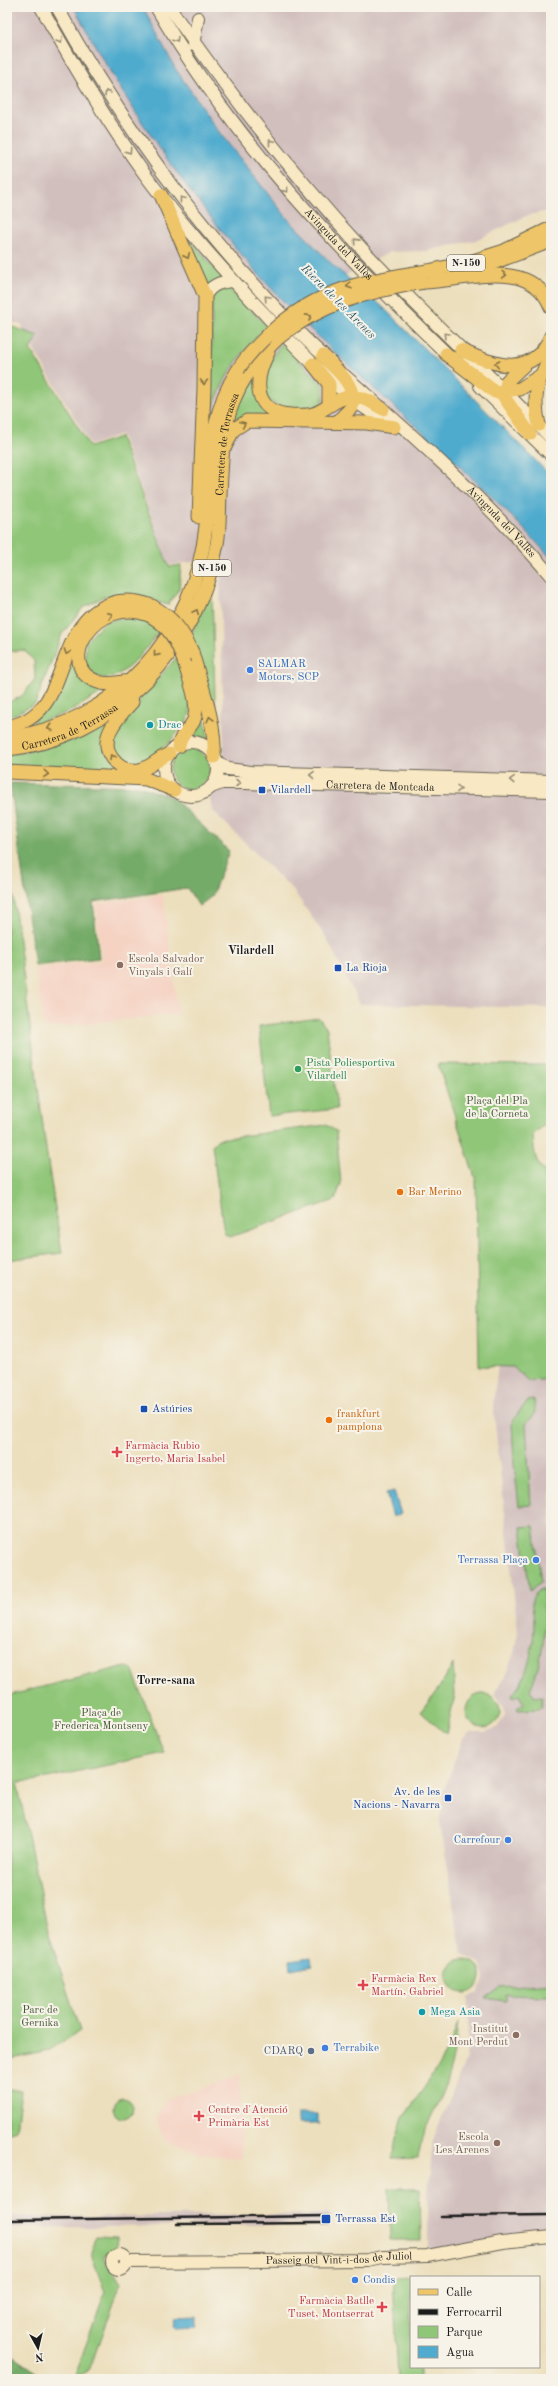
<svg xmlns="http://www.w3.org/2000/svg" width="558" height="2386" font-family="'Old Standard TT',serif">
	<rect width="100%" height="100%" fill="#f7f3e8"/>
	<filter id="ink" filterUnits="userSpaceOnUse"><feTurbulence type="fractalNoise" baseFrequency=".025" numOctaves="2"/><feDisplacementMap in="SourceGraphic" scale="8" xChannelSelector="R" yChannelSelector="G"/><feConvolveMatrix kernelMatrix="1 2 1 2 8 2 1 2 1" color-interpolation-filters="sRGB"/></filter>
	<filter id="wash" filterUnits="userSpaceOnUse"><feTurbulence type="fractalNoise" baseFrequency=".012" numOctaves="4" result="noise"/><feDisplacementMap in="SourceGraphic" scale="16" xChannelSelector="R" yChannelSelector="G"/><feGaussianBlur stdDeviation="0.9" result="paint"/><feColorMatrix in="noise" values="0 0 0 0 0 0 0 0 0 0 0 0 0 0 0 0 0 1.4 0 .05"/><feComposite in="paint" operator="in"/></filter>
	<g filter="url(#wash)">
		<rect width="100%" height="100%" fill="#ecdfbd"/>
		<!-- built -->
		<path fill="#f5d2c2" d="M163,895L178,1014L45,1028L35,969L102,961L96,904Z
			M240,2074L241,2159L204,2154L167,2141L160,2131L157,2120L158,2112L167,2099L204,2088Z"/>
		<!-- industrial -->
		<path fill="#d1bfbd" d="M7,7H74L148,131L189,189L272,290L370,385L517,520L551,558V1008L360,1004L327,939L293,890L212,810L210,798L213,793L225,788L220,582L224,558L169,565L121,434L91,445L22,330L23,325L7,321Z
			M143,7H551V210L526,216L476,240L426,251L390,252L345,276L288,219L219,132L175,68Z
			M551,1179V2238L428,2253V2192L433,2140L466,2058L468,2026V1997L478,1992L485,1978L480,1963L462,1953L455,1916L440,1821L443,1793L463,1739L470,1732H485L496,1728L505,1715L504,1706L494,1693L504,1679L514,1653L518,1632L493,1405L499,1358Z
			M329,2214V2224L7,2228V2216L96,2217Z"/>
		<!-- green -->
		<path fill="#90c678" stroke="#56714a" d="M180,227L223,279L207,288Z
			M229,288L267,326C241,352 221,379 211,415L212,298L218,291Z
			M7,325L38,336L30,349L90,447L120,437L169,567L181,565L179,589L168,605L132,594L103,597L83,608L62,634L35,704L7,718V703L22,696L35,679L34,661L24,650L7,652Z
			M282,343L323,385C323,391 325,398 321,403C316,409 308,409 301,409C291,409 282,410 274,404C253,390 271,357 282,343Z
			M256,369L274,415L234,423L235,408Z
			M211,591H212L216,734L191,635Z
			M136,616L161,628C150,644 122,685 99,677C94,676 89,669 85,665L86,641L106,621Z
			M74,655L107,689L71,711L31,725Z
			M177,657C180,670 193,701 190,714C187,725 153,761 142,765C138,766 131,764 126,764L113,752V733L133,707Z
			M201,704L209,741L198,736L188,735Z
			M109,720L107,724L121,772L7,769V755L57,744Z
			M170 769a20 20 0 1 1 40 0a20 20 0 1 1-40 0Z
			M7,848L46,1149L62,1253L7,1260Z
			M319,1018L327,1029L337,1109L269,1116L259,1026Z
			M438,1064L551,1065V1120L533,1134C534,1149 534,1168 551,1175V1379L528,1381L514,1367L479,1366L476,1181Z
			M326,1125L336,1131L341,1184L335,1200L230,1237L224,1233L212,1145L218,1139Z
			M534,1400L535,1414L526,1424L531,1505L519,1506L514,1463L512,1421L528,1401Z
			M534,1526L541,1582L530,1591L521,1527Z
			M542,1588C547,1628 545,1653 530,1690L535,1697L542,1696V1706L538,1709L518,1710L517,1708L524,1704L519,1695L513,1698L512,1695C529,1677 534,1645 534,1622C534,1615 531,1606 532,1600C534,1594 538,1592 542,1588Z
			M453,1664L455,1695L446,1734L421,1712L441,1685Z
			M126,1666L132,1669L164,1753L33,1781L17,1782L48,1931L80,2031L48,2051L7,2060V1699L10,1695Z
			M466 1711a17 17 0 1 1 34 0a17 17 0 1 1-34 0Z
			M447 1976a17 17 0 1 1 34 0a17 17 0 1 1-34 0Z
			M551,1983V1996L505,1995V2001L485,1998L500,1987Z
			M458,2023C456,2043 453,2062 447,2080C437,2109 423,2126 418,2158L392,2159L396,2138L403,2118L433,2075L448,2049Z
			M7,2090H21L16,2130L7,2133Z
			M113 2108a10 10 0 1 1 20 0a10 10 0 1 1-20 0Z
			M389,2188H420L421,2240H390Z
			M95,2236L116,2237L117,2250L115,2252L106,2253L104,2257L121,2283L90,2370L74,2378L105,2292L91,2254Z
			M411,2277V2367H419V2379H398L393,2278Z"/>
		<!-- forest -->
		<path fill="#74ab68" stroke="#486442" d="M10,783L139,786L173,798L229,851L212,896L199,906L187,888L93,902L99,958L35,966Z
			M7,2352L47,2379H7Z"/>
		<!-- water -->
		<path fill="#50abce" stroke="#366475" d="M74,7H143L175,68L219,132L288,219L336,268L382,306L551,476V558C476,475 388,405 308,327C215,234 135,123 74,7Z
			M394,1491L401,1514L393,1517L386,1493Z
			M311,1957L312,1965L291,1969L290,1960Z
			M298,2114H317V2122L320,2124H298Z
			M197,2316V2327L176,2328L174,2325L176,2317Z"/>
	</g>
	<g filter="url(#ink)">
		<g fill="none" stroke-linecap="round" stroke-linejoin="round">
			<defs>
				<g id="secondary">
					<path d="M41,7C73,65 107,122 146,176C185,229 229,277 274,324C310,362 348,401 393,426"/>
					<path d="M57,7C115,112 183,208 265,296C286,319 307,342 331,362"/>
					<path id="s1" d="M156,7C236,144 339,250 453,360"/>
					<path d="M169,7C229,93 294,176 365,252C425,316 490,375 551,438"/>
					<path d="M193,45L198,18"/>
					<path d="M205,296C211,285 220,282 232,281"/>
					<path id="s2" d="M344,375C416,438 489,503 551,576"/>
					<path d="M480,386L551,455"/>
					<circle cx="191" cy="769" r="27"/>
					<path d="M216,761L228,769L251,772L551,781"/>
					<path id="s3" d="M211,787L222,783H244L551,791"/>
					<circle cx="119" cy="2262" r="7"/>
					<path id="s4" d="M126,2262L367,2260L382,2257L427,2256L502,2242L551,2237"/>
				</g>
				<g id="primary">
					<path d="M161,195L205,296L204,388L199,517"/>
					<path d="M506,250L551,228"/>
					<path d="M428,271L470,262L514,248"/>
					<path d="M472,271L551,241"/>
					<path d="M424,282C465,281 531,256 551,307"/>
					<path d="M461,350C494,366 533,379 551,336"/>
					<path d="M268,353C254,379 252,413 291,415C298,415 306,416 313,414C327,410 336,397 351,397C363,396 373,403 383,409"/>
					<path d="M446,354L495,392L520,389L540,376"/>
					<path d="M323,356C336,370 359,386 351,408L337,422"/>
					<path d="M313,364L329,384V405"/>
					<path d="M525,364L507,381L504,397L530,434"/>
					<path d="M539,425C532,395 537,382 551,355"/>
					<path d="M226,445L233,430L247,421L367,423L394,427"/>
					<path d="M192,652C201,685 216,722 214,757"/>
					<path d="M131,681C120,682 108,686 98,682C52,667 96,593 149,615"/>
					<path d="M132,702C117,718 94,742 116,763C122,769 130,771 139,770C150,768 159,758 169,754"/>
					<path d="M7,727C75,715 49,627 110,604C123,599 138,601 152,606"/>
					<path d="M7,738C117,724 195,633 206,526C212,473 206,417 238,370"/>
					<path d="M179,746C180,735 188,731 193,722C201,706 189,680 185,664"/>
					<path id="s5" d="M7,749C115,739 199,647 217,544C220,528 219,511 220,495C223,427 225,389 277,339"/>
					<path d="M7,772L146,779L174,790"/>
				</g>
			</defs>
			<!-- secondary casing -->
			<use href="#secondary" stroke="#656054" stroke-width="14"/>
			<!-- primary casing -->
			<use href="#primary" stroke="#656054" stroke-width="15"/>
			<!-- secondary -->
			<use href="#secondary" stroke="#f8e8c3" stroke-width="12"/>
			<!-- primary -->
			<use href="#primary" stroke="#eec569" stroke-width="13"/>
			<!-- rail -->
			<path stroke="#1c1c1c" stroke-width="2.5" d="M441,2216L551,2215
				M7,2220L329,2216
				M177,2224L329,2223"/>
			<defs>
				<path id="primary-bridge" d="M277,339C320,303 370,291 424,282
					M238,370C246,356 258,345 270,333C317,289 367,280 428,271
					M152,606C172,617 183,631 192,652
					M149,615C170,626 178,643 185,664"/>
			</defs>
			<!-- primary-bridge casing -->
			<use href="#primary-bridge" stroke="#656054" stroke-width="15" stroke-linecap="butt"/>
			<!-- primary-bridge -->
			<use href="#primary-bridge" stroke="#eec569" stroke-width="13"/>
		</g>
		<!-- one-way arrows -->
		<defs><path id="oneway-chevron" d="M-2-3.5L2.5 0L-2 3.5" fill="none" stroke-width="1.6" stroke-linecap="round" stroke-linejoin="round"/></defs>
		<g stroke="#958c78">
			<use href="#oneway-chevron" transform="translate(176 40) rotate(58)"/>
			<use href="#oneway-chevron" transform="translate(60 41) rotate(59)"/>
			<use href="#oneway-chevron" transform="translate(107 93) rotate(-122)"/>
			<use href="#oneway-chevron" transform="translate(271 142) rotate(-128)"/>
			<use href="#oneway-chevron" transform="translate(129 151) rotate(55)"/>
			<use href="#oneway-chevron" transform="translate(286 190) rotate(51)"/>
			<use href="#oneway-chevron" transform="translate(182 199) rotate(-128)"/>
			<use href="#oneway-chevron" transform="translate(356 241) rotate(-132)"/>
			<use href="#oneway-chevron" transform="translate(267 298) rotate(-133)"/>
			<use href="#oneway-chevron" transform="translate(446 335) rotate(-135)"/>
			<use href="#oneway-chevron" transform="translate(312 775) rotate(-178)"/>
			<use href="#oneway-chevron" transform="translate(512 780) rotate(-178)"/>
			<use href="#oneway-chevron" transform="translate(238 783)"/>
			<use href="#oneway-chevron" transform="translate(459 789) rotate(2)"/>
		</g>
		<g stroke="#857042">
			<use href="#oneway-chevron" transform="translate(187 256) rotate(65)"/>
			<use href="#oneway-chevron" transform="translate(504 275) rotate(3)"/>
			<use href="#oneway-chevron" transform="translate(349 286) rotate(162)"/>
			<use href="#oneway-chevron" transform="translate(309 317) rotate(-29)"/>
			<use href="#oneway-chevron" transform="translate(497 364) rotate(-169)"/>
			<use href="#oneway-chevron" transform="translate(204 382) rotate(91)"/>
			<use href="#oneway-chevron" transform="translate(243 424) rotate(-24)"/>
			<use href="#oneway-chevron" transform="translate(196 612) rotate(-65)"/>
			<use href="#oneway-chevron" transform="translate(110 615) rotate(-22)"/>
			<use href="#oneway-chevron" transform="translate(67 652) rotate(110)"/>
			<use href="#oneway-chevron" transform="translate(156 654) rotate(129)"/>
			<use href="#oneway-chevron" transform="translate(210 719) rotate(-104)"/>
			<use href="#oneway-chevron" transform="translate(50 728) rotate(162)"/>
			<use href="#oneway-chevron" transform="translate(112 757) rotate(-122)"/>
			<use href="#oneway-chevron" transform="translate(46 774) rotate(5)"/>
		</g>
	</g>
	<!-- markers -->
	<g fill="#3f7fe0" stroke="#f7f3e8" stroke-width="1.5">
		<circle cx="250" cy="670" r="4"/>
		<circle cx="536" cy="1560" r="4"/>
		<circle cx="508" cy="1840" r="4"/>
		<circle cx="325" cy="2048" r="4"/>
		<circle cx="355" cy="2280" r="4"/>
	</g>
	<g fill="#0f9aa8" stroke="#f7f3e8" stroke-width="1.5">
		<circle cx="150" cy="725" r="4"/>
		<circle cx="422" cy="2012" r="4"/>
	</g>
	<g fill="#1a4fb4" stroke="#f7f3e8" stroke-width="1.5">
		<rect x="258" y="786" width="8" height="8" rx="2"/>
		<rect x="334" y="964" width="8" height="8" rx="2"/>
		<rect x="140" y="1405" width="8" height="8" rx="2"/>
		<rect x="444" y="1794" width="8" height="8" rx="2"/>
		<rect x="321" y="2214" width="10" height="10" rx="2"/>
	</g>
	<g fill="#8d6e63" stroke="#f7f3e8" stroke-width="1.5">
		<circle cx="120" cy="965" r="4"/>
		<circle cx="516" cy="2035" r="4"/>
		<circle cx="497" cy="2143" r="4"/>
	</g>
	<circle fill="#2e9e5b" stroke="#f7f3e8" stroke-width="1.5" cx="298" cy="1069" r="4"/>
	<g fill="#e8710a" stroke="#f7f3e8" stroke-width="1.5">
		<circle cx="400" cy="1192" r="4"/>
		<circle cx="329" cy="1420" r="4"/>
	</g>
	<g fill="#e0444e" stroke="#f7f3e8" stroke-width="1.5">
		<path d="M115 1446h4v4h4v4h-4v4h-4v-4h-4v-4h4z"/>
		<path d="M361 1979h4v4h4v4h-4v4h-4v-4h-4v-4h4z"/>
		<path d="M197 2110h4v4h4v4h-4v4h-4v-4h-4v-4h4z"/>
		<path d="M380 2301h4v4h4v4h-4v4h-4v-4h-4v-4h4z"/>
	</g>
	<circle fill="#5c6f8a" stroke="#f7f3e8" stroke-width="1.5" cx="311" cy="2051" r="4"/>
	<g text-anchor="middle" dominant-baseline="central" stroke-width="4" stroke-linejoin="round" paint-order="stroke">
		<!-- shield labels -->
		<g fill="#f7f3e8" stroke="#5e5c59" stroke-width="1">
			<rect x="447" y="255" width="38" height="16" rx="3"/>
			<rect x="193" y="560" width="38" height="16" rx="3"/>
		</g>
		<g font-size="10" font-weight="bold" fill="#1c1c1c">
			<text x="466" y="263">N-150</text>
			<text x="212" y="568">N-150</text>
		</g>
		<!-- street labels -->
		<g font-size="11" fill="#1c1c1c" stroke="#f7f3e8">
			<text stroke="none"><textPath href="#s1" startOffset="300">Avinguda del Vallès</textPath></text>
			<text stroke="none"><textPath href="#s5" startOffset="415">Carretera de Terrassa</textPath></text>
			<text stroke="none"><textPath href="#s2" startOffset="215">Avinguda del Vallès</textPath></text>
			<text stroke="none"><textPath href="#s5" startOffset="67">Carretera de Terrassa</textPath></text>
			<text stroke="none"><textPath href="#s3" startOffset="170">Carretera de Montcada</textPath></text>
			<text stroke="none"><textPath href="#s4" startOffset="213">Passeig del Vint-i-dos de Juliol</textPath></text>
		</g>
		<!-- shop labels -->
		<g font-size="11" fill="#366cbe" stroke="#f7f3e8" text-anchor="start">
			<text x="258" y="664">SALMAR<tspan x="258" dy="13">Motors, SCP</tspan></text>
			<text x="528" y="1560" text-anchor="end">Terrassa Plaça</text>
			<text x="500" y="1840" text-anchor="end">Carrefour</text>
			<text x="333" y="2048">Terrabike</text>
			<text x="363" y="2280">Condis</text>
		</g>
		<!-- culture labels -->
		<g font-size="11" fill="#0d838f" stroke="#f7f3e8" text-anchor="start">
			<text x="158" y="725">Drac</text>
			<text x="430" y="2012">Mega Asia</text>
		</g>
		<!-- transit labels -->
		<g font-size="11" fill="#164399" stroke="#f7f3e8" text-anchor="start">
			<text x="270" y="790">Vilardell</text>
			<text x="346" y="968">La Rioja</text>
			<text x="152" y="1409">Astúries</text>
			<text x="440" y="1792" text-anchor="end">Av. de les<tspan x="440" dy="13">Nacions - Navarra</tspan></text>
			<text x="335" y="2219">Terrassa Est</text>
		</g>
		<!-- education labels -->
		<g font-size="11" fill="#785e54" stroke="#f7f3e8" text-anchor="end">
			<text x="128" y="959" text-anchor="start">Escola Salvador<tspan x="128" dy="13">Vinyals i Galí</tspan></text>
			<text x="508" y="2029">Institut<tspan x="508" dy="13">Mont Perdut</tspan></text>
			<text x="489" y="2137">Escola<tspan x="489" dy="13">Les Arenes</tspan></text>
		</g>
		<!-- leisure labels -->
		<g font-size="11" fill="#27864d" stroke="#f7f3e8" text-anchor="start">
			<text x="306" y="1063">Pista Poliesportiva<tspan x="306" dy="13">Vilardell</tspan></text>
		</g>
		<!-- park labels -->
		<g font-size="11" fill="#45583c" stroke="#f7f3e8">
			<text x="497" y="1101">Plaça del Pla<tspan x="497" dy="13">de la Corneta</tspan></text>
			<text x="101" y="1713">Plaça de<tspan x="101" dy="13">Frederica Montseny</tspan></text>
			<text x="40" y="2010">Parc de<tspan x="40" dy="13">Gernika</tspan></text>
		</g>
		<!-- food labels -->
		<g font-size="11" fill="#c56008" stroke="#f7f3e8" text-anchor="start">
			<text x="408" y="1192">Bar Merino</text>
			<text x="337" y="1414">frankfurt<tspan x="337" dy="13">pamplona</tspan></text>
		</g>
		<!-- health labels -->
		<g font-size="11" fill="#be3a42" stroke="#f7f3e8" text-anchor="start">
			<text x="125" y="1446">Farmàcia Rubio<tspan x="125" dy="13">Ingerto, Maria Isabel</tspan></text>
			<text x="371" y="1979">Farmàcia Rex<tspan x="371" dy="13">Martín, Gabriel</tspan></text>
			<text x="208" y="2110">Centre d'Atenció<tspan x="208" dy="13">Primària Est</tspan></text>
			<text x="374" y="2301" text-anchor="end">Farmàcia Batlle<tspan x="374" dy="13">Tuset, Montserrat</tspan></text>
		</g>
		<!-- service labels -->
		<g font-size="11" fill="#4e5e75" stroke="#f7f3e8" text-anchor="end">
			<text x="303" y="2051">CDARQ</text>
		</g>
		<!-- water labels -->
		<g font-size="12" font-style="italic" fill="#335c6c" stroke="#f7f3e8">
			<text transform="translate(338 302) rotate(45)">Riera de les Arenes</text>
		</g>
		<!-- neighbourhood labels -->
		<g font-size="12" font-weight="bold" fill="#1c1c1c" stroke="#f7f3e8">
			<text x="251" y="951">Vilardell</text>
			<text x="166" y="1681">Torre-sana</text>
		</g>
	</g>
	<!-- margin -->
	<rect width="558" height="2386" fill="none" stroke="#f7f3e8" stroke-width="24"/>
	<!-- legend -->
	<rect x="410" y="2276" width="130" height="92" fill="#f7f3e8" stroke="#9f9d96"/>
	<rect x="418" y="2289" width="20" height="6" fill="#eec569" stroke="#9f9d96"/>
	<text x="446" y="2296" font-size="12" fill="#1c1c1c">Calle</text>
	<rect x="418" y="2309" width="20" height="6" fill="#1c1c1c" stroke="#9f9d96"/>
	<text x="446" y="2316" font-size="12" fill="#1c1c1c">Ferrocarril</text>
	<rect x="418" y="2326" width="20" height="12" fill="#90c678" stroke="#9f9d96"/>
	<text x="446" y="2336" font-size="12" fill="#1c1c1c">Parque</text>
	<rect x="418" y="2346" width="20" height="12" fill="#50abce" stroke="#9f9d96"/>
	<text x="446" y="2356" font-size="12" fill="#1c1c1c">Agua</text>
	<!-- north arrow -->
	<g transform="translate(38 2348) rotate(172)" stroke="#f7f3e8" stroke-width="3" paint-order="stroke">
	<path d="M0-3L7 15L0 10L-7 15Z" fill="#1c1c1c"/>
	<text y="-6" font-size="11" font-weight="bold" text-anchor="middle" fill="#1c1c1c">N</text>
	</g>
</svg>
